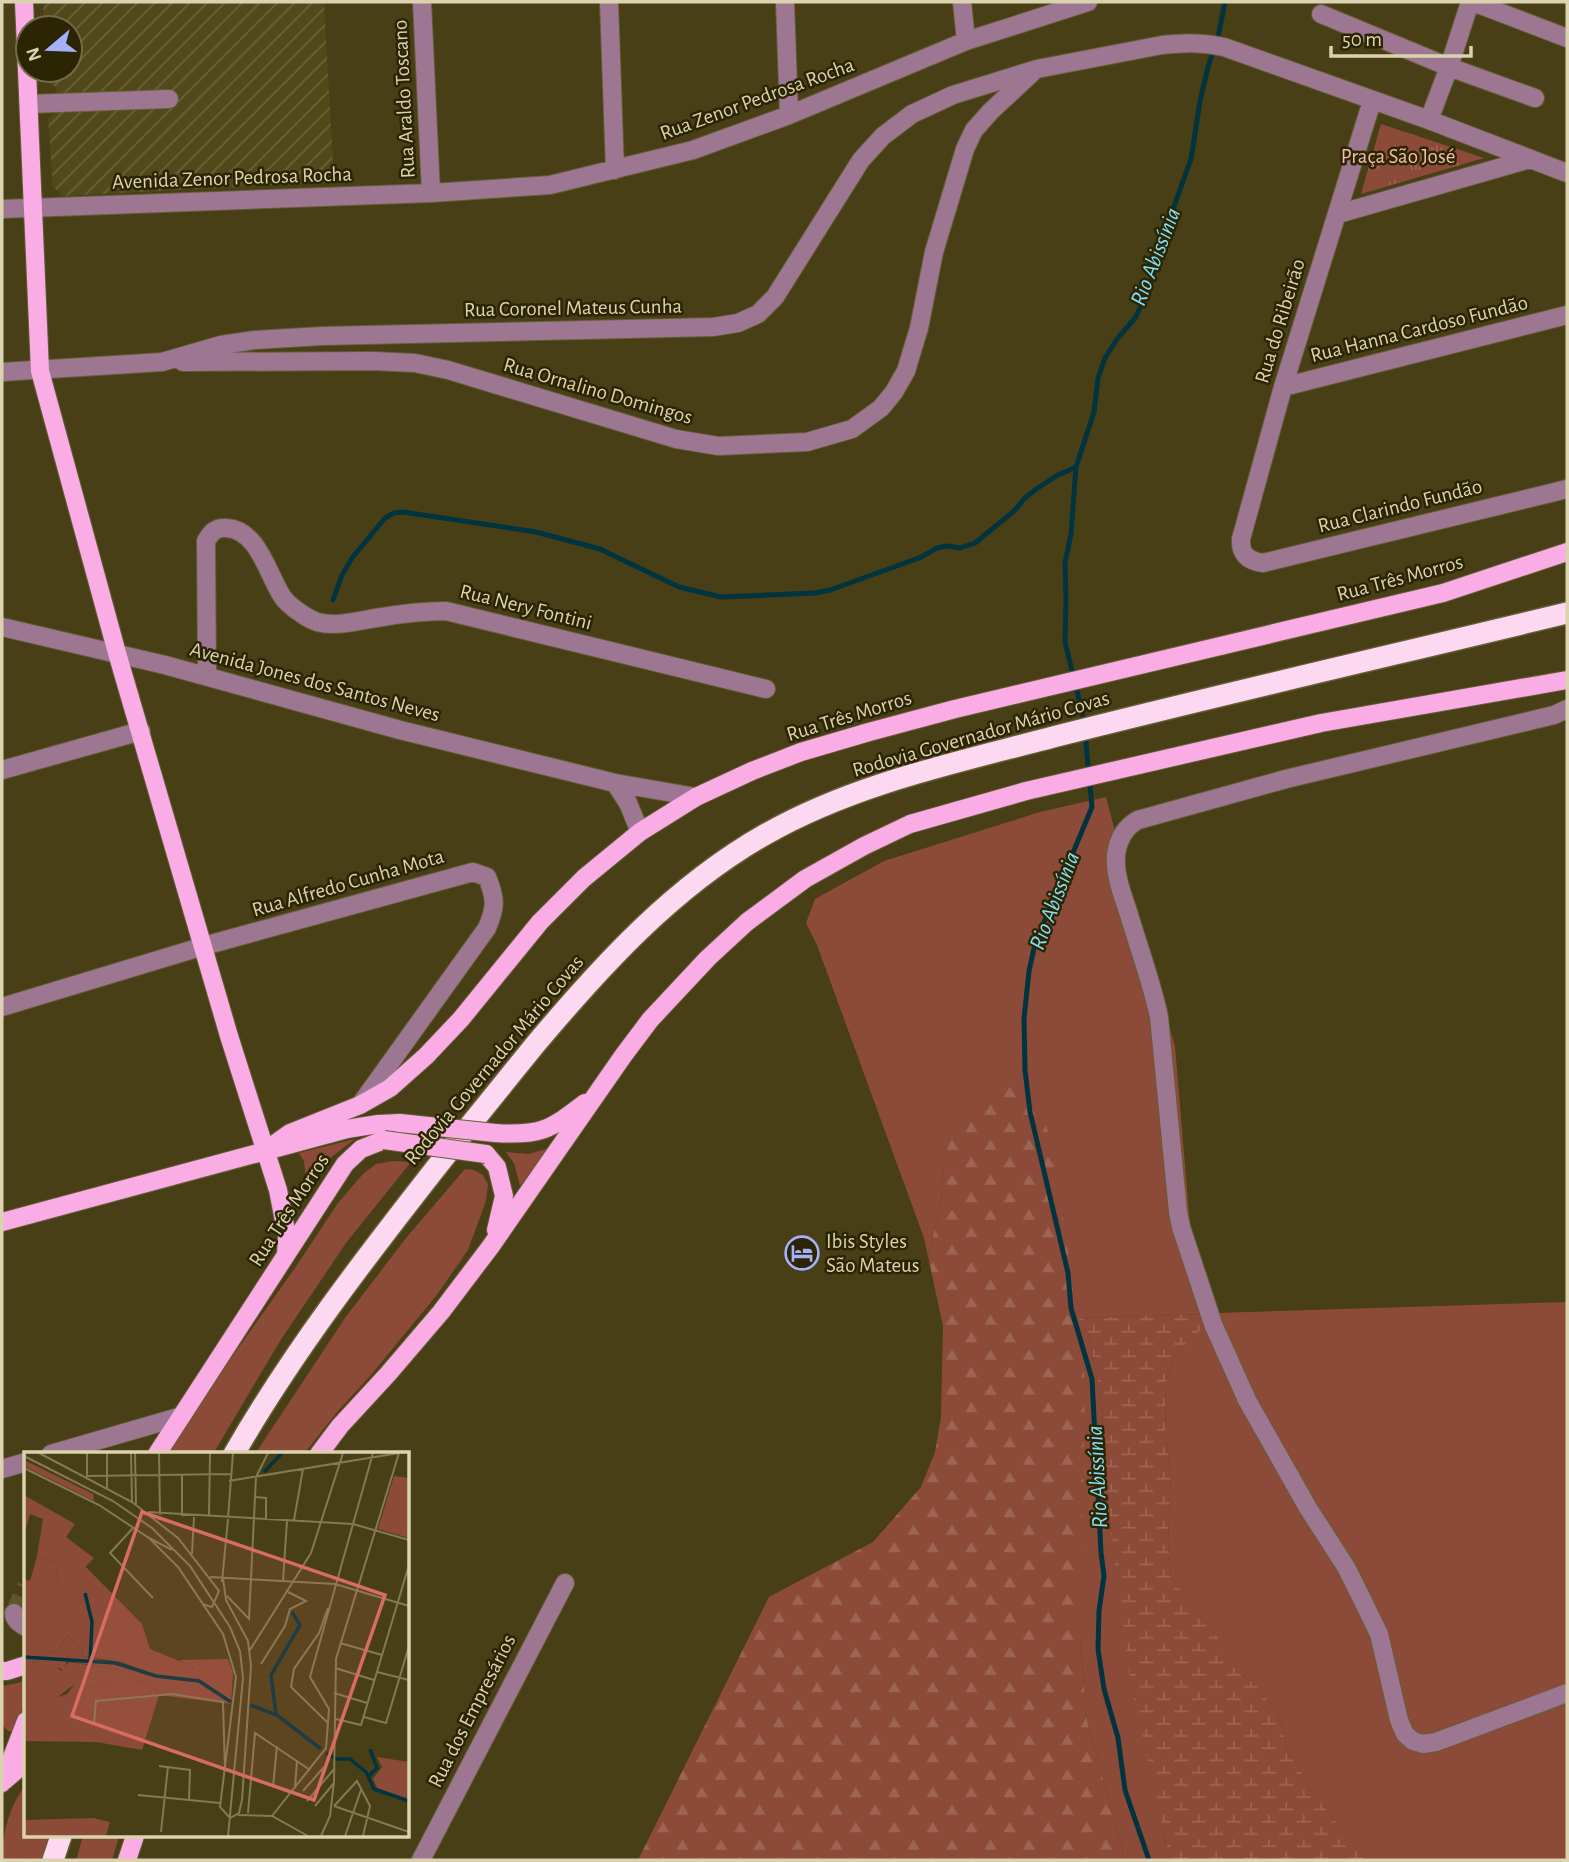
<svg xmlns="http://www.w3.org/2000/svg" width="1569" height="1862" font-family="'Alegreya Sans',sans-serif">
	<defs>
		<pattern id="industrial-furrows" width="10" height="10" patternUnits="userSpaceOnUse" patternTransform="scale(1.75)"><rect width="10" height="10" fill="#52491a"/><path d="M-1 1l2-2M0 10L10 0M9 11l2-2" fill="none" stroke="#6a6239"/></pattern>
		<pattern id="forest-firs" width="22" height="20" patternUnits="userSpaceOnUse" patternTransform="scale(1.75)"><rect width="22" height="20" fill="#8c4b38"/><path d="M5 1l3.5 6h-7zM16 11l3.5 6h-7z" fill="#9c6452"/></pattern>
		<pattern id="wetland-marsh" width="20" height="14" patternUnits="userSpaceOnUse" patternTransform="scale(1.75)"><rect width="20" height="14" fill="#8c4b38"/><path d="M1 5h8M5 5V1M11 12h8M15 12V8" fill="none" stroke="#9c6452"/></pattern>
		<pattern id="park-tufts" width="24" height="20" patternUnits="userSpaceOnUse" patternTransform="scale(1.75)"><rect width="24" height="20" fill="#8c4b38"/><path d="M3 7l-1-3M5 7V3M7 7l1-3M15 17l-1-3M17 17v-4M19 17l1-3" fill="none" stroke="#9c6452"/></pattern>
	</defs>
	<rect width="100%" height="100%" fill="#483f16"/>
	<!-- industrial -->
	<path fill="url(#industrial-furrows)" d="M43,2H324L334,182L63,196L53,187L48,118L57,112L56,88L47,80V70H70V28H44Z"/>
	<!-- grass -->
	<path fill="#8c4b38" d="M1106,797L1144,943L1175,1046L1190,1225L1216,1313L1567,1302V1860H1365L1310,1788L1288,1750L1277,1712L1257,1686L1238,1671L1220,1640L1171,1577L1168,1541L1171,1474L1165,1434L1166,1382L1175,1355L1215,1314L1079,1318L1089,1334L1101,1401L1111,1533L1165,1838L1170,1860H1123L1122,1849L1087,1720L1080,1642L967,1119L954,1132L949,1142L944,1163L941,1202L928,1256L924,1238L817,945L806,923L815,899L884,861L1040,812Z
		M355,1139L321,1165L307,1187L304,1161L299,1153Z
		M549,1148L520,1186L514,1163L506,1152L529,1154Z
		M392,1161L411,1162L346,1243L280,1341L213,1454H163L295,1268L338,1203L363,1174L376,1164Z
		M465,1169L474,1170L483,1175L488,1184L486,1201L468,1250L436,1296L371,1375L337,1412L304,1454H255L345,1318L406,1238Z
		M26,1680V1699L14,1732L8,1731L2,1725V1686L18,1683Z
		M26,1784V1836H52L44,1860H30L25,1858L20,1860L2,1859C2,1833 10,1805 26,1784Z
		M83,1836H119L112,1860H76Z"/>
	<!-- forest -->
	<path fill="url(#forest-firs)" d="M1017,1079L1030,1089L1045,1121L1053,1151L1077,1311L1085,1382L1080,1642L1087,1720L1122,1849L1123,1860H638L769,1597L873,1542L921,1487L935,1452L941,1417L943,1326L928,1256L941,1202L944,1163L949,1141L954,1132L1000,1085Z"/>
	<!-- wetland -->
	<path fill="url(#wetland-marsh)" d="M1216,1314L1175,1355L1166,1382L1165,1434L1171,1474L1168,1541L1171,1577L1220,1640L1238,1671L1257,1686L1277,1712L1288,1750L1310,1788L1365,1860H1170L1131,1685L1111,1533L1101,1401L1089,1334L1078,1318Z"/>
	<!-- park -->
	<path fill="url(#park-tufts)" d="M1381,124L1484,158L1361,194Z"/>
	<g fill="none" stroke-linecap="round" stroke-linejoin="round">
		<!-- stream -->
		<path stroke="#01343f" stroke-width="5" d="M333,600L342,575L352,558L385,518L394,513L403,512L536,532L600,549L679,587L721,597L815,593L830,590L919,558L937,548L947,546L960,548L975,543L1014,511L1024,499L1035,490L1056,476L1076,467
			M1084,723L1082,712L1065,642L1066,600L1065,563L1071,534L1076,467L1094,412L1098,378L1105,358L1117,339L1135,318L1143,302L1165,243L1171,215L1191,159L1200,101L1208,67L1218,37L1225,2
			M1085,733L1092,807L1035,944L1029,971L1024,1019L1025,1070L1030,1112L1068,1273L1071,1308L1092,1379L1101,1553L1104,1576L1099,1611L1098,1649L1104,1689L1118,1738L1125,1790L1149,1860"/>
		<!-- minor-tunnel -->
		<path stroke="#5e552d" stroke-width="18" stroke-dasharray="18 9" stroke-linecap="butt" d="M14,1613L26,1586"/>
		<defs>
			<path id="minor" d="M422,2L431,193
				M609,2L615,170
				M785,2L789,115
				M962,2L966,41
				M1473,2L1567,38
				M1321,14L1449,67L1535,98
				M1372,101L1283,387L1241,539C1240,554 1248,561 1263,563L1567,489
				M29,104L169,99
				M1429,120L1449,67L1470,2
				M2,209L431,193L550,185L693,150L789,115L966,41L1088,2
				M1338,214L1530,159
				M183,362L373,361L415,363L448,370L676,439L718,446L807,442L852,429L881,408L894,392L906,371L919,328L934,252L965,149L974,130L991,111L1032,73
				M2,372L162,362L221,345L255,340L322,336L713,327L738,323L758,314L775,297L861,160L883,136L912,114L953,95L1037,69L1162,45C1183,43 1202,42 1224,47L1429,120L1567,173
				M1283,387L1567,315
				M2,627L165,665L400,730L615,783L696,797
				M207,676L206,541C211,533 215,527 226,528C258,529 268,575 282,596C286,603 296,610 302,614C306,617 312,620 317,622C336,627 357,621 376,618C399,614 423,611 446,611L766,689
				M1567,709L1554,715L1286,779L1138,820C1125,827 1118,840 1116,855C1114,876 1124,898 1130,918C1140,951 1152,984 1159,1017L1178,1212L1181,1227L1213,1324L1247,1400L1308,1508L1346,1567L1361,1597L1379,1634L1399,1720L1405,1734L1413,1741L1423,1744L1436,1742L1567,1693
				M2,770L141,731
				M615,783L628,803L640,832
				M2,1007L204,946L462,875L473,872L487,877C496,899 496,907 487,928L360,1105
				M51,1454L182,1416
				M2,1469L26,1462
				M14,1613C14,1620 20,1624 26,1627
				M421,1860L565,1583"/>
			<path id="major" d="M24,2L40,371L117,653L229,1036L278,1190L287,1236L286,1255
				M495,1133C540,1136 550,1130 585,1103
				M266,1150L290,1133L360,1105L390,1088L426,1056L461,1019L540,922L584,878L640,832L696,797L752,771L801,752L869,732L955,709L1443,593L1567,552
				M486,1154L497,1167L504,1196L496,1230
				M2,1222L347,1129L378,1124L400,1123
				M157,1454L345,1164L361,1149L384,1140
				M319,1454L340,1426L388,1374L441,1312L491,1246L623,1056L650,1020L708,958L747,922L805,879L864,846L910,824L1026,791L1321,723L1567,680
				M2,1671H7L26,1665
				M4,1781L26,1762
				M2,1783L26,1721
				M127,1860L135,1836"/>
			<path id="highway" d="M234,1454C292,1353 363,1261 435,1169C468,1127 501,1087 534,1046C602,965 674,886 766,834C856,783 959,762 1057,736C1227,693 1397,654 1567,613
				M53,1860L61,1836"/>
		</defs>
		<!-- minor casing -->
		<use href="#minor" stroke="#655d35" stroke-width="20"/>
		<!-- major casing -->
		<use href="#major" stroke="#655d35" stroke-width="20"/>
		<!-- highway casing -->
		<use href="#highway" stroke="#655d35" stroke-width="24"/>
		<!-- minor -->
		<use href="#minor" stroke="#9d7792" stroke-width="18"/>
		<!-- major -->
		<use href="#major" stroke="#f9ade4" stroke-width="18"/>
		<!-- highway -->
		<use href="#highway" stroke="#fdd8f1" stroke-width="21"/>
		<defs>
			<path id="major-bridge" d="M400,1123L495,1133
				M384,1140L486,1154"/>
		</defs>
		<!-- major-bridge casing -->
		<use href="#major-bridge" stroke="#655d35" stroke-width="20" stroke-linecap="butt"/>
		<!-- major-bridge -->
		<use href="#major-bridge" stroke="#f9ade4" stroke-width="18"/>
	</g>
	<!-- icons -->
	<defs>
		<symbol id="hotel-ring" viewBox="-11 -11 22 22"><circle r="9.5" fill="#2c2504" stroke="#a6b1fc" stroke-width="1.5"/><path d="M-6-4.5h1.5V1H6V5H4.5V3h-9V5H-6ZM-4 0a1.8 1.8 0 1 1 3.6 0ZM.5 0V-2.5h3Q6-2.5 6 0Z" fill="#a6b1fc"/></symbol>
	</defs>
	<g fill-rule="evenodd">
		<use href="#hotel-ring" x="783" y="1234" width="38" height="38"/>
	</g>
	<g text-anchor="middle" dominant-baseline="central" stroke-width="5" stroke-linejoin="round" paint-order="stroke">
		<!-- street labels -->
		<g font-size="21" fill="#dbd3af" stroke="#2c2504">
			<text transform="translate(404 99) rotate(-93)">Rua Araldo Toscano</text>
			<text transform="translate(757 99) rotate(-20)">Rua Zenor Pedrosa Rocha</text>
			<text transform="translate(232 178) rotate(-2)">Avenida Zenor Pedrosa Rocha</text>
			<text transform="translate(573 308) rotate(-1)">Rua Coronel Mateus Cunha</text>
			<text transform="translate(1280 321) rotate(-73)">Rua do Ribeirão</text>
			<text transform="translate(1419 329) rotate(-14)">Rua Hanna Cardoso Fundão</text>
			<text transform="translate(598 391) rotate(16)">Rua Ornalino Domingos</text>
			<text transform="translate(1400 506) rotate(-14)">Rua Clarindo Fundão</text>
			<text transform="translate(1400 578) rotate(-15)">Rua Três Morros</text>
			<text transform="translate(526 607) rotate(14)">Rua Nery Fontini</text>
			<text transform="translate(315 682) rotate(15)">Avenida Jones dos Santos Neves</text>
			<text transform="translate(849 716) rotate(-17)">Rua Três Morros</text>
			<text transform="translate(981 734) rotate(-16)">Rodovia Governador Mário Covas</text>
			<text transform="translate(348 883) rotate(-16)">Rua Alfredo Cunha Mota</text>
			<text transform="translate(494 1060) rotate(-50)">Rodovia Governador Mário Covas</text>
			<text transform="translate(289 1210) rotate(-57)">Rua Três Morros</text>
			<text transform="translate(472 1711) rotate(-63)">Rua dos Empresários</text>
		</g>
		<!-- park labels -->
		<g font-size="21" fill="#f0bcac" stroke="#2c2504">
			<text x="1398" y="156">Praça São José</text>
		</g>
		<!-- poi labels -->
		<g font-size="21" fill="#dbd3af" stroke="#2c2504" text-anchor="start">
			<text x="826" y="1241">Ibis Styles<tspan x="826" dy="24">São Mateus</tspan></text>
		</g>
		<!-- water labels -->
		<g font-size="23" font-style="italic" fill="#81e0fa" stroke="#2c2504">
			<text transform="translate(1156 257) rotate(-69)">Rio Abissínia</text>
			<text transform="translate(1055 901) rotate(-69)">Rio Abissínia</text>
			<text transform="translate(1098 1477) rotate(-93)">Rio Abissínia</text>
		</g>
	</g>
	<!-- overview -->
	<g transform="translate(24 1452)">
		<rect width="385" height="385" fill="#483f16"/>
		<path d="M0,8L69,42L70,49L0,14ZM370,24L385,26V86L354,77ZM0,43L51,72L42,85L70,106L48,128L40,115L34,134L33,110L13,104L19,67L6,62L0,83ZM43,183L58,197L59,204L163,229H168L169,216L155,208L204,207L209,220L207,252L135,243L118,298L72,290L0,289V255L20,240L34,245L43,242L52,230L56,238L103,225L128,233L134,242L138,225L12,204L34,199ZM69,366L86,370L82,384H0V368Z" fill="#8c4b38"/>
		<path d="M13,104L33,110L34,133L40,114L48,128L61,114L118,172L126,197L167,214L174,227L132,223L98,210L59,204L58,197L43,183L34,199L17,203L43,209L40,218L14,208L2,216L0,227V127L6,129ZM353,305L385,310V348L354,338L349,327L358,315Z" fill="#8c4b38"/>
		<path d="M14,208L28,211L37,219L45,210L141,225L135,243L128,233L103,225L56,238L52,231L34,245L19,241L0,255L2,216Z" fill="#8c4b38"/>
		<path fill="none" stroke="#01343f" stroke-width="3.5" d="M240,20L258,1M61,141L68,170L66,210M0,205L91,211L132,224L175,229L207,250M226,253L253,263L297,297M252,262L247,223L276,173L268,160M302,301L313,307H326L342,320L350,337L385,349M345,324L353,316L346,297"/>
		<path fill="none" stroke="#837a53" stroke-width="2" d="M15,1L108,50L154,86L195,139L188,155L178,152M63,1V24M83,1V36M107,1L108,50M111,1L112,52M135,1L136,63M0,4L89,49L128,76L166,114L206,175L216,199L219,226L204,384M0,16L75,53L125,86L154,115L199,182L212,225L196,355L206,366L215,361L218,348L227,214L224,189L202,148L199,126M158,23V64M62,24L208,22M205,29L375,1M231,45L242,46V67M124,60L329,72L385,88M185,63L186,1M204,66L209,1M270,68L279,17M110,75L86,101L129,146M125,86L148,98M168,102L170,65M186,125L311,132L385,154M259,129L263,69M198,130L204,67M203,144L225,167L232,25L244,1M304,156L295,181L270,217L267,235L304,271M316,191L358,203M226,198L287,101L319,1M237,212L261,174L266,157L282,149L264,140M311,216L350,228M353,220L385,228M310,241L343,251M340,265L362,271L385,194M312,267L337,273L385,113M70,272L72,249L148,242L199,250L201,318M135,314L166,318L165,348M249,335L253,294M271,335L273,309M279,339L300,315M114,343L196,351M283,349L311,316M291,354L310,331M310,354L333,329L346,354L339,384M310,354L385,380M224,361L231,281L286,318M214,363L248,364L284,384M248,364L302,296L305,257L286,225L349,1M137,380L144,314M297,384L306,364L310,330L312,207L375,1M321,384L337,338"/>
		<path fill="#d86c5e" fill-opacity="0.15" stroke="#d86c5e" stroke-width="3.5" d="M118,60L361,143L290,348L48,264Z"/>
		<rect width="385" height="385" fill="none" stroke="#dbd3af" stroke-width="3.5"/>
	</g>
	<!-- border -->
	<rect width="1569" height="1862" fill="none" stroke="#dbd3af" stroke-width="7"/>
	<!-- north arrow -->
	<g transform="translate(49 49) rotate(251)"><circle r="33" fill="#2c2504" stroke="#726b48" stroke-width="2"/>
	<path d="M0-5L12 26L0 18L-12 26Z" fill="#a6b1fc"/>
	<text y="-10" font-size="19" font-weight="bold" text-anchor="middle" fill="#dbd3af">N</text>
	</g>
	<!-- scale -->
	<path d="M1331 46v10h140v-10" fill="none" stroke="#dbd3af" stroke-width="3.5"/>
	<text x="1342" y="46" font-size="21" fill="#dbd3af" stroke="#2c2504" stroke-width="5" paint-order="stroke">50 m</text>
</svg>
